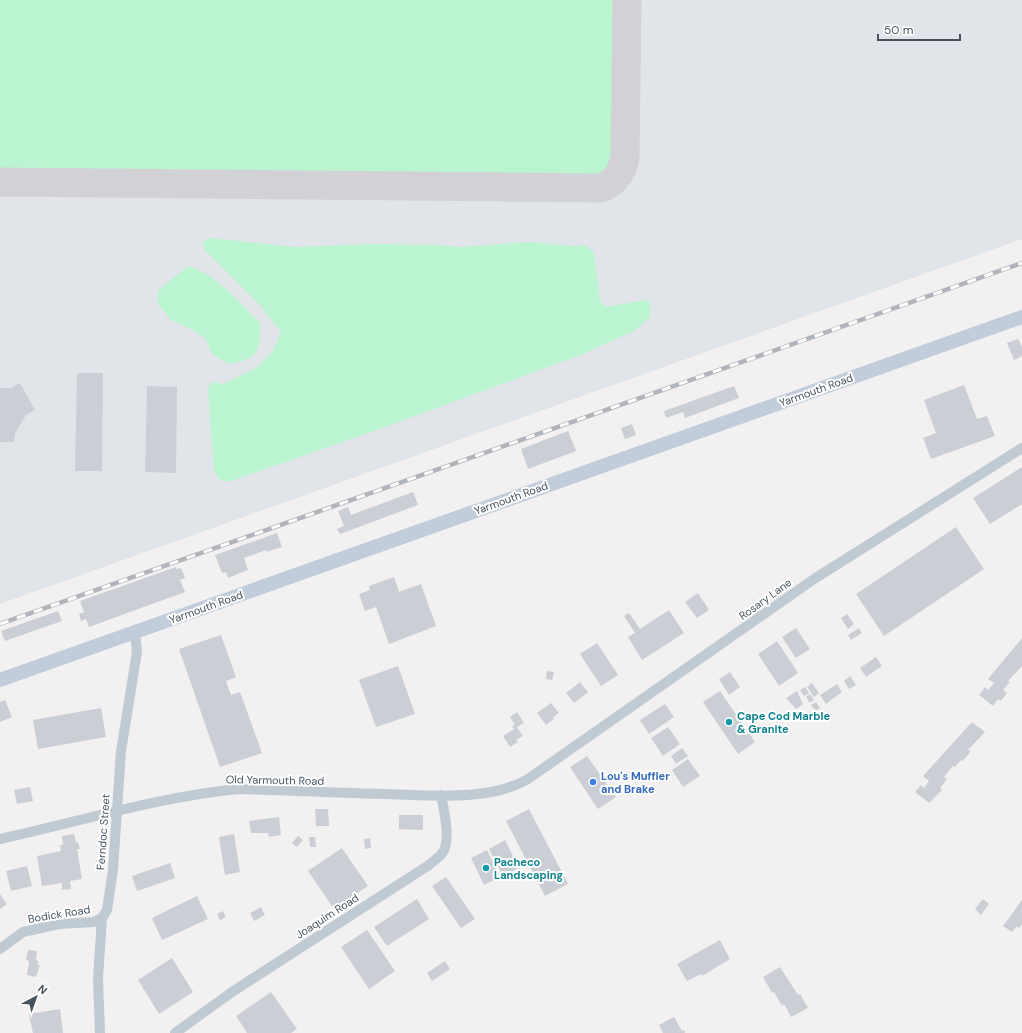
<svg xmlns="http://www.w3.org/2000/svg" width="1022" height="1033" font-family="'DM Sans',sans-serif">
	<rect width="100%" height="100%" fill="#f2f0f0"/>
	<!-- airport -->
	<path fill="#e1e4e8" d="M0,0H1022V239L0,604Z"/>
	<!-- green -->
	<path fill="#baf4d1" d="M0,0H617L615,157C610,176 598,178 580,180L0,171Z
		M210,238L295,247L374,244L438,245L460,247L529,242L573,246L585,245L594,253L600,300L605,307L646,300L650,302V317L636,330L583,354L388,426L231,481C221,482 218,479 214,471L208,391L210,384L214,382L223,384L256,368L273,351L281,332L260,305L204,249L203,242Z
		M188,266C217,274 239,303 260,323C261,351 258,359 229,364L212,354L205,338L191,329L171,320L158,304V291Z"/>
	<g fill="none" stroke-linecap="round" stroke-linejoin="round">
		<!-- taxiway -->
		<path stroke="#d2d2d6" stroke-width="29" d="M0,182L600,188C615,183 622,173 625,157L627,0"/>
	</g>
	<!-- building -->
	<path fill="#cbcfd5" d="M1018,339L1022,347V356L1014,360L1007,343Z
		M77,373H103L102,471H75Z
		M20,383L35,410L26,415L15,433L14,442H0V388H11Z
		M964,385L977,419L987,416L995,436L931,459L923,438L936,433L924,400Z
		M147,386L177,387L176,473L145,472Z
		M734,386L739,398L685,418L683,412L666,418L664,411Z
		M632,424L636,435L625,439L621,428Z
		M568,431L576,451L528,469L521,449Z
		M1022,467V504L990,524L973,498Z
		M413,492L418,505L340,534L337,529L344,526L338,511L348,507L351,515Z
		M956,527L984,569L884,636L856,594Z
		M277,533L282,547L266,552V550L244,558L248,570L228,578L226,572L222,573L215,555Z
		M176,567V569L181,568L185,578L180,580L185,592L89,627L86,619L81,621L79,614L84,612L80,601Z
		M394,577L399,592L421,584L436,626L389,644L376,607L365,611L359,594L370,590L369,586Z
		M698,593L709,610L697,618L685,602Z
		M669,610L684,633L642,660L628,637L635,633L624,616L629,613L640,629Z
		M58,611L62,621L5,641L1,631Z
		M847,614L854,624L848,629L841,618Z
		M796,628L810,649L796,658L782,637Z
		M859,628L862,633L851,640L848,635Z
		M221,635L236,677L226,681L231,695L240,692L262,753L220,767L179,649Z
		M1022,638V666L1008,681L1010,682L1003,690L1007,693L1001,701L998,699L993,706L979,695L985,687L988,690L994,683L988,679Z
		M777,641L798,673L779,686L758,654Z
		M597,643L618,675L601,686L580,654Z
		M876,657L882,666L866,677L860,668Z
		M398,666L415,714L376,727L359,680Z
		M547,671L554,672L552,680L546,679Z
		M730,672L740,687L729,695L719,679Z
		M850,676L856,685L849,689L844,681Z
		M580,682L588,692L574,703L566,693Z
		M812,683L819,693L814,697L807,687Z
		M837,684L842,692L826,704L820,695Z
		M805,687L809,693L804,696L800,690Z
		M720,691L755,742L738,754L703,702Z
		M797,691L803,704L796,709L786,698Z
		M810,694L814,700L810,703L806,697Z
		M5,700L12,717L0,722V702Z
		M816,702L820,708L816,711L811,705Z
		M551,703L559,713L553,717L554,719L546,725L537,713Z
		M665,704L674,717L649,734L640,720Z
		M101,708L106,737L38,749L33,720Z
		M517,712L524,723L517,727L523,736L516,740L518,742L510,747L503,736L514,729L512,726L515,725L510,717Z
		M972,722L985,732L968,750L971,751L963,761L961,760L955,767L953,766L944,777L947,779L940,788L942,790L929,803L915,792L921,785L924,788L929,781L923,776Z
		M668,727L680,744L663,756L651,738Z
		M682,748L688,756L676,764L671,756Z
		M587,756L616,797L598,809L570,767Z
		M688,759L700,776L683,787L672,770Z
		M30,787L33,801L17,804L14,790Z
		M315,809H328L329,826H316Z
		M529,809L568,884L545,896L506,821Z
		M399,815H423V830L399,829Z
		M279,817L281,835L269,837L268,833H251L249,821Z
		M74,834L76,842L70,843L78,842L80,849H77L82,879L70,881L71,889L62,890V883L42,886L37,856L61,851L60,845H63L62,836Z
		M234,834L240,872L225,875L219,837Z
		M298,836L303,840L297,847L292,843Z
		M309,837H315L316,847H310Z
		M370,838L371,848L365,849L364,839Z
		M505,840L519,868L503,876L489,849Z
		M342,848L368,886L334,909L308,871Z
		M487,850L500,877L484,885L471,858Z
		M170,863L175,878L137,891L132,876Z
		M27,866L32,886L11,891L6,871Z
		M446,877L475,919L461,928L432,886Z
		M0,894L7,904L0,909Z
		M197,896L208,919L162,940L152,918Z
		M417,899L429,919L387,946L374,927Z
		M983,899L989,904L981,915L975,909Z
		M1022,900V925L1019,928L1017,926L1012,932L1003,926Z
		M261,907L265,915L254,921L250,913Z
		M223,911L226,917L220,920L217,914Z
		M367,930L395,971L369,989L341,947Z
		M720,940L730,959L702,976L701,974L687,981L677,964Z
		M28,950L37,951L36,960L38,961V965H40L36,977L27,975L29,961L26,960Z
		M172,958L193,992L159,1014L138,980Z
		M445,961L450,969L432,981L427,973Z
		M780,967L798,995L800,994L808,1008L791,1017L784,1004L782,1006L774,992L772,993L763,977Z
		M271,992L297,1029L291,1033H247L236,1016Z
		M60,1009L63,1033H33L29,1014Z
		M674,1017L682,1031L684,1030L685,1033H663L659,1025Z"/>
	<g fill="none" stroke-linecap="round" stroke-linejoin="round">
		<!-- street -->
		<path stroke="#bfcad3" stroke-width="10" d="M0,839C79,822 157,797 238,789C287,790 336,793 384,794C428,795 489,802 528,779L814,579L1022,448
			M0,949L23,932L59,924L94,922L102,918
			M100,1033L98,978L102,918L107,910L113,870L121,751L137,652L135,632
			M175,1033L232,992L429,865C433,861 440,857 443,852C451,839 444,810 441,795"/>
		<!-- secondary -->
		<path stroke="#c1cdda" stroke-width="14" d="M0,680L1022,317"/>
		<defs>
			<path id="rail" d="M0,624L1022,263"/>
		</defs>
		<!-- rail casing -->
		<use href="#rail" stroke="#b1b5bb" stroke-width="4.5"/>
		<!-- rail -->
		<use href="#rail" stroke="#fff" stroke-width="3" stroke-dasharray="9" stroke-linecap="butt"/>
	</g>
	<!-- markers -->
	<g fill="#0f9aa8" stroke="#fff" stroke-width="1.5">
		<circle cx="729" cy="722" r="4"/>
		<circle cx="486" cy="868" r="4"/>
	</g>
	<circle fill="#3f7fe0" stroke="#fff" stroke-width="1.5" cx="593" cy="782" r="4"/>
	<g text-anchor="middle" dominant-baseline="central" stroke-width="4" stroke-linejoin="round" paint-order="stroke">
		<!-- street labels -->
		<g font-size="11" fill="#46535f" stroke="#fff">
			<text transform="translate(816 390) rotate(-20)">Yarmouth Road</text>
			<text transform="translate(511 498) rotate(-20)">Yarmouth Road</text>
			<text transform="translate(765 599) rotate(-36)">Rosary Lane</text>
			<text transform="translate(206 607) rotate(-20)">Yarmouth Road</text>
			<text transform="translate(275 780) rotate(1)">Old Yarmouth Road</text>
			<text transform="translate(103 832) rotate(-86)">Ferndoc Street</text>
			<text transform="translate(59 914) rotate(-9)">Bodick Road</text>
			<text transform="translate(327 916) rotate(-33)">Joaquim Road</text>
		</g>
		<!-- culture labels -->
		<g font-size="11" font-weight="bold" fill="#0d838f" stroke="#fff" text-anchor="start">
			<text x="737" y="716">Cape Cod Marble<tspan x="737" dy="13">&amp; Granite</tspan></text>
			<text x="494" y="862">Pacheco<tspan x="494" dy="13">Landscaping</tspan></text>
		</g>
		<!-- shop labels -->
		<g font-size="11" font-weight="bold" fill="#366cbe" stroke="#fff" text-anchor="start">
			<text x="601" y="776">Lou's Muffler<tspan x="601" dy="13">and Brake</tspan></text>
		</g>
	</g>
	<!-- north arrow -->
	<g transform="translate(36 997) rotate(41)" stroke="#ffffff" stroke-width="3" paint-order="stroke">
	<path d="M0-3L7 15L0 10L-7 15Z" fill="#46535f"/>
	<text y="-6" font-size="11" font-weight="bold" text-anchor="middle" fill="#46535f">N</text>
	</g>
	<!-- scale -->
	<path d="M878 34v6h82v-6" fill="none" stroke="#46535f" stroke-width="2"/>
	<text x="884" y="34" font-size="12" fill="#46535f" stroke="#ffffff" stroke-width="3" paint-order="stroke">50 m</text>
</svg>
